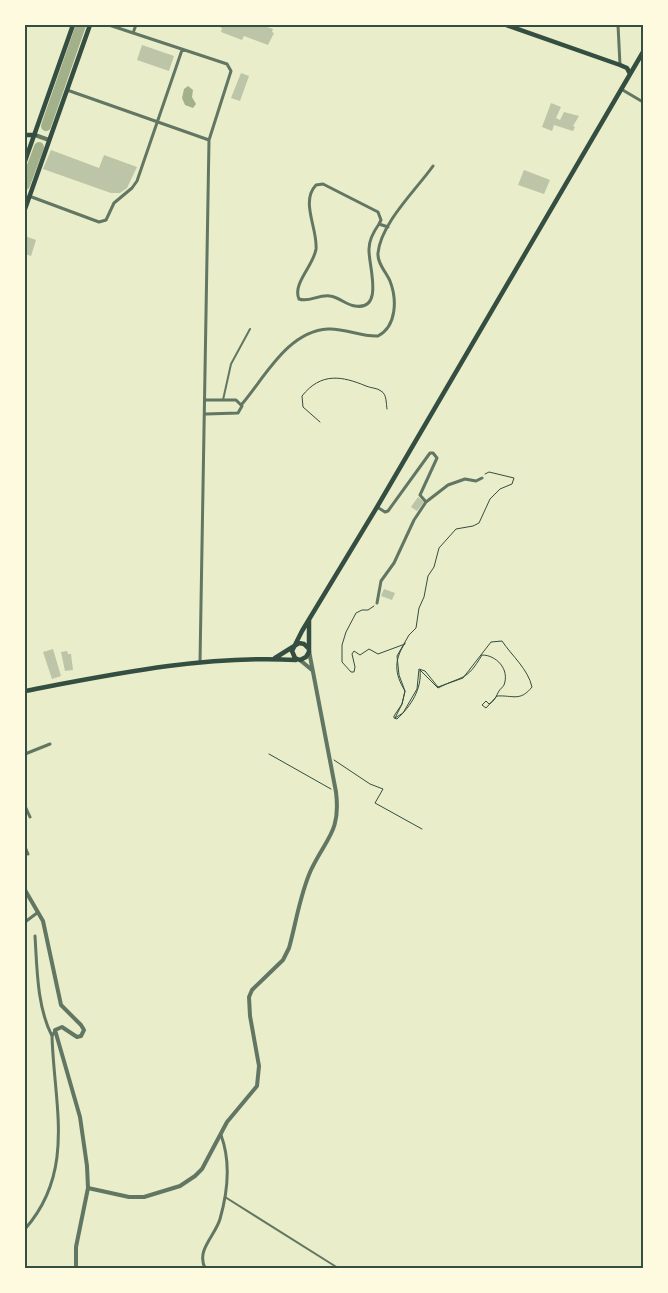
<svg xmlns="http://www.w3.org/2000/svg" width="668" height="1293" font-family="Helvetica,sans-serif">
	<rect width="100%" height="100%" fill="#e9edc9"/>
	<!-- water -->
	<path fill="#a3b18a" d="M188,86L193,90L192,97L196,104L193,108L185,105L182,98L184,89Z"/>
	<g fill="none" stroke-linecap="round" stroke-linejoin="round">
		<!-- river -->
		<path stroke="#a3b18a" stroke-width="10" d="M46,126L81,25
			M25,185L39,147"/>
	</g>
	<!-- building -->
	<path fill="#bcc5a7" d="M215,25H261L273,29L272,32L274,33L268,45L244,36L242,40L221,32L222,28Z
		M142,45L174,56L169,71L137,60Z
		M241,73L249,76L240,101L231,98Z
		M551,103L561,107L556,118L560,120L564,112L579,116L573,126L575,127L573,131L554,125L552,131L542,127Z
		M51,150L99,168L104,155L137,167L127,188L120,193H111L43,169Z
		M524,170L550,180L544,194L518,185Z
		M25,236L36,240L31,256L25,254Z
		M418,497L424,502L417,511L411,507Z
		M384,589L395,593L392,600L381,596Z
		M53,649L61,676L52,679L43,652Z
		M67,651L68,654H71L73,670L65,671L61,652Z"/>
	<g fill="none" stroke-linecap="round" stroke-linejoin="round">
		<!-- path -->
		<path stroke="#344e41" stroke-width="1" d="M320,422L303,407L302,396C321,372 342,376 366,386C370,388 378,388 381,391C387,394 386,404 387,409
			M374,606L368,610H362L356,613L346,632L342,645V662L351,672H354L355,667L352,654L354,651L360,655L369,649L378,654L405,644
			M405,643C394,660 394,673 405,691L402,704L394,716V718L397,719C411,706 422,689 420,670L438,688C463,675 466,682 482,655C496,655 510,669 504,685C503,687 500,689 499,691C496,696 495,701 489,704L486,701L482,705L486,708L497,696C513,695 520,702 532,687C528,669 512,656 502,641L491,642L463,678L438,687L425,671L419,669L417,689L403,713L395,718L402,704L405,691L399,675L397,656L409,635L416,628L419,608L424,597L428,576L434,567L439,548L456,529L473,526L479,523L490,499L500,489L512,484L514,478L489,472L485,474
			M269,754L331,789
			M334,760L370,784L383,789L375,803L422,829"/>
		<!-- service -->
		<path stroke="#617663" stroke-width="2" d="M223,400L231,364L250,329
			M225,1197L338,1268"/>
		<!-- minor -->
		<path stroke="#617663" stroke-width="3" d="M109,25L227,64L231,71L209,140L200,662
			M618,25L620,65
			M133,33L136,25
			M621,89L643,102
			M67,90L209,140
			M29,196L99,222L106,220L114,203L132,188L137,181L182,50
			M379,224C374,231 369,239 369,249C368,264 385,311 355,306C346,305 339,297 330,296C319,294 309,303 299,299C292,284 314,265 316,249C318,229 300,202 316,185L323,184L378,212L381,220L379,224L388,227
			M242,404C265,377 288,331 328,329C345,328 361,337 378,336C397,326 397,299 390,281C386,272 377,263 378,253C381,223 416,190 433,166
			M206,414L238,413L242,406L236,400H206
			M377,507L385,512L388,511L430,453H433L437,458L420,495L426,502L448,485L465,479L476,481L482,478
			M377,603L381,581L394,563L414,520L426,502
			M25,754L50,744
			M25,806L30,817
			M25,847L28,854
			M25,922L37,913
			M35,936C37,968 37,1007 52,1036
			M25,1229C76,1171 54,1105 52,1036L55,1031
			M205,1268C196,1250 215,1236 220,1219C228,1191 231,1162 221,1135"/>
		<!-- tertiary -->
		<path stroke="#617663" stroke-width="4" d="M35,135L49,140
			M300,660L312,670
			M25,890L43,921L61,1005L81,1025L84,1030L81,1036L77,1037L62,1027L55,1030L80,1117L87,1166L88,1188L76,1247V1268
			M88,1188L129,1197H144L180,1186L195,1176L202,1169L227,1122L257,1086L259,1066L250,1016L249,997L252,990L283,960L289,948C296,923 300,894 311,870C326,838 341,832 336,792L309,651"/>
		<!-- secondary -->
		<path stroke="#344e41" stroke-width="4.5" d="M506,25L620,65L627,68L630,74
			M25,135H35
			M25,161L73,25
			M25,209L90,25
			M275,658L299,643L304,644L308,648
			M300,660L295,658L292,651L302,631L377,507L643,52
			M300,660L306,657L309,652V620
			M25,691C114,674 205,655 296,660"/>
	</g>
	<!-- border -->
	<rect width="668" height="1293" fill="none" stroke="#fefae0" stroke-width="52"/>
	<rect x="26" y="26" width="616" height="1241" fill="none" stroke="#344e41" stroke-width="2"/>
</svg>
